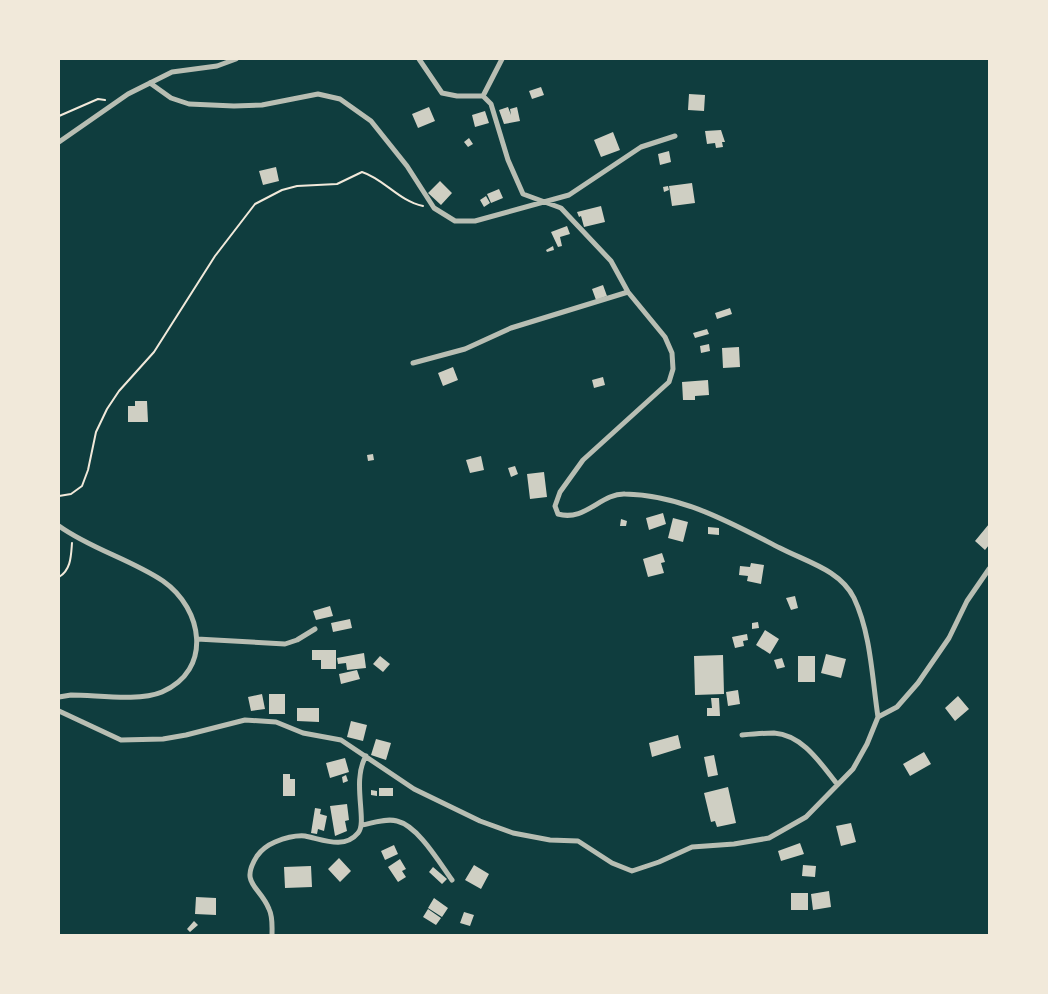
<svg xmlns="http://www.w3.org/2000/svg" width="1048" height="994" font-family="Spectral,serif">
	<rect width="100%" height="100%" fill="#0f3d3e"/>
	<!-- building -->
	<path fill="#cfcfc3" d="M541,87L544,95L532,99L529,91Z
		M689,94L705,95L704,111L688,110Z
		M429,107L435,121L418,128L412,114Z
		M508,107L511,115L510,109L517,107L520,121L504,124L499,110Z
		M485,111L489,123L475,127L472,115Z
		M721,130L725,142H722L723,147L716,148L715,143L707,144L705,131Z
		M613,132L620,150L601,157L594,140Z
		M469,138L473,144L468,147L464,142Z
		M669,151L671,162L660,165L658,154Z
		M276,167L279,181L263,185L259,171Z
		M440,181L452,193L441,205L428,193Z
		M692,183L695,203L672,206L669,186Z
		M668,186L669,190L664,192L663,187Z
		M499,189L503,198L491,203L487,194Z
		M486,196L490,203L484,207L480,200Z
		M601,206L605,222L584,227L581,216L579,217L577,212Z
		M567,226L570,234L560,237L562,246L558,247L551,232Z
		M553,246L554,250L547,252L546,250Z
		M603,285L607,296L596,300L592,289Z
		M730,308L732,314L717,319L715,313Z
		M707,329L709,334L695,338L693,333Z
		M709,344L710,351L701,353L700,346Z
		M739,347L740,367L723,368L722,348Z
		M453,367L458,380L443,386L438,373Z
		M603,377L605,385L594,388L592,380Z
		M708,380L709,395L695,396V400H683L682,382Z
		M135,401H147L148,422H128V406H135Z
		M373,454L374,460L368,461L367,455Z
		M481,456L484,470L470,473L466,460Z
		M515,466L518,474L511,477L508,468Z
		M544,472L547,497L530,499L527,474Z
		M663,513L666,524L649,530L646,518Z
		M673,518L688,522L683,542L668,538Z
		M621,519L627,521L626,526H620Z
		M989,524V545L985,550L975,541Z
		M708,527L719,528V535L708,534Z
		M662,553L665,562L661,563L664,573L648,577L643,559Z
		M751,563L764,565L761,584L747,581L748,576L739,575L740,566L750,567Z
		M795,596L798,608L791,610L786,598Z
		M330,606L333,616L316,620L313,611Z
		M350,619L352,628L333,632L331,623Z
		M758,622L759,628L752,629V623Z
		M765,630L779,639L770,654L756,645Z
		M747,634L748,640L743,641L744,646L735,648L732,637Z
		M312,650H336V669H321V660H312Z
		M364,653L366,668L347,670L346,663L338,664L337,658Z
		M826,654L846,659L841,678L821,673Z
		M723,655L724,694L695,695L694,656Z
		M380,656L390,664L383,672L373,664Z
		M798,656H815V682H798Z
		M782,658L785,667L777,669L774,660Z
		M357,670L360,679L341,684L339,674Z
		M738,690L740,704L728,706L726,692Z
		M262,694L265,709L251,711L248,697Z
		M269,694H285V714H269Z
		M958,696L969,709L955,721L945,708Z
		M711,698H719L720,716H707V708H712Z
		M297,708H319V722L297,721Z
		M351,721L367,725L363,741L347,737Z
		M678,735L681,748L652,757L649,743Z
		M376,739L391,743L386,760L371,755Z
		M924,752L931,764L910,776L903,764Z
		M714,755L718,775L708,777L704,757Z
		M345,758L349,772L330,778L326,763Z
		M283,774H290V779H295V796H283Z
		M346,775L348,781L343,783L342,777Z
		M728,787L736,823L717,827L715,821L711,822L704,793Z
		M379,788H393V796H379Z
		M371,790L377,791V796L371,795Z
		M347,804L349,820L345,821L347,831L335,836L330,806Z
		M315,808L321,809L320,814L327,816L324,831L318,829L317,834L311,833Z
		M851,823L856,842L841,846L836,826Z
		M800,843L804,854L781,861L778,851Z
		M394,845L398,854L385,860L381,851Z
		M339,858L351,871L340,882L328,869Z
		M400,859L406,869L402,871L406,877L398,882L388,867Z
		M474,865L489,874L481,889L465,880Z
		M803,865L816,866L815,877L802,876Z
		M311,866L312,887L285,888L284,867Z
		M433,867L447,879L442,884L429,872Z
		M829,891L831,907L813,910L811,894Z
		M791,893H808V910H791Z
		M196,897L216,898V915L195,914Z
		M434,898L448,908L442,917L428,908Z
		M428,909L441,918L436,925L423,917Z
		M464,912L474,915L470,926L460,923Z
		M194,921L198,925L190,932L187,929Z"/>
	<g fill="none" stroke-linecap="round" stroke-linejoin="round">
		<!-- path -->
		<path stroke="#f1e9da" stroke-width="2" d="M59,116L98,99L105,100
			M59,496L71,494L82,486L88,470L96,432L107,409L119,391L154,352L215,256L255,204L282,190L297,186L337,184L362,172C384,179 399,201 423,206
			M59,577C71,570 71,556 72,543"/>
		<!-- minor -->
		<path stroke="#b8beb3" stroke-width="5" d="M419,59L442,93L457,96H483L491,104L508,160L523,194L561,208L611,261L628,292L665,337L672,353L673,369L669,382L583,460L560,492L555,506L558,514C585,522 601,493 625,494C682,495 731,523 780,548C807,562 840,570 854,598C871,634 872,678 878,717
			M150,83L171,98L189,104L234,106L262,105L318,94L340,99L371,121L407,166L434,208L455,221H475L569,195L641,147L675,136
			M483,96L502,59
			M59,142L128,94L172,72L217,66L236,59
			M413,363L465,349L511,328L628,292
			M59,526C91,549 130,559 163,581C203,609 213,670 162,692C138,702 97,695 71,695L59,697
			M197,639L285,644L297,640L315,629
			M59,711L121,740L163,739L186,735L245,720L276,722L303,733L341,740L414,789L480,821L513,833L550,840L578,841L612,863L632,871L659,862L692,847L734,844L769,838L806,817L853,769L867,744L878,717L897,707L918,683L949,638L967,601L989,569
			M742,735C753,734 764,733 774,733C803,735 821,764 837,784
			M362,825C373,823 386,818 397,821C418,826 439,862 452,880
			M272,935C272,927 273,917 269,909C260,886 239,884 257,856C262,849 268,845 275,842C285,838 294,835 305,836C322,839 344,850 358,833C368,822 351,781 366,756"/>
	</g>
	<!-- border -->
	<rect width="1048" height="994" fill="none" stroke="#f1e9da" stroke-width="120"/>
</svg>
